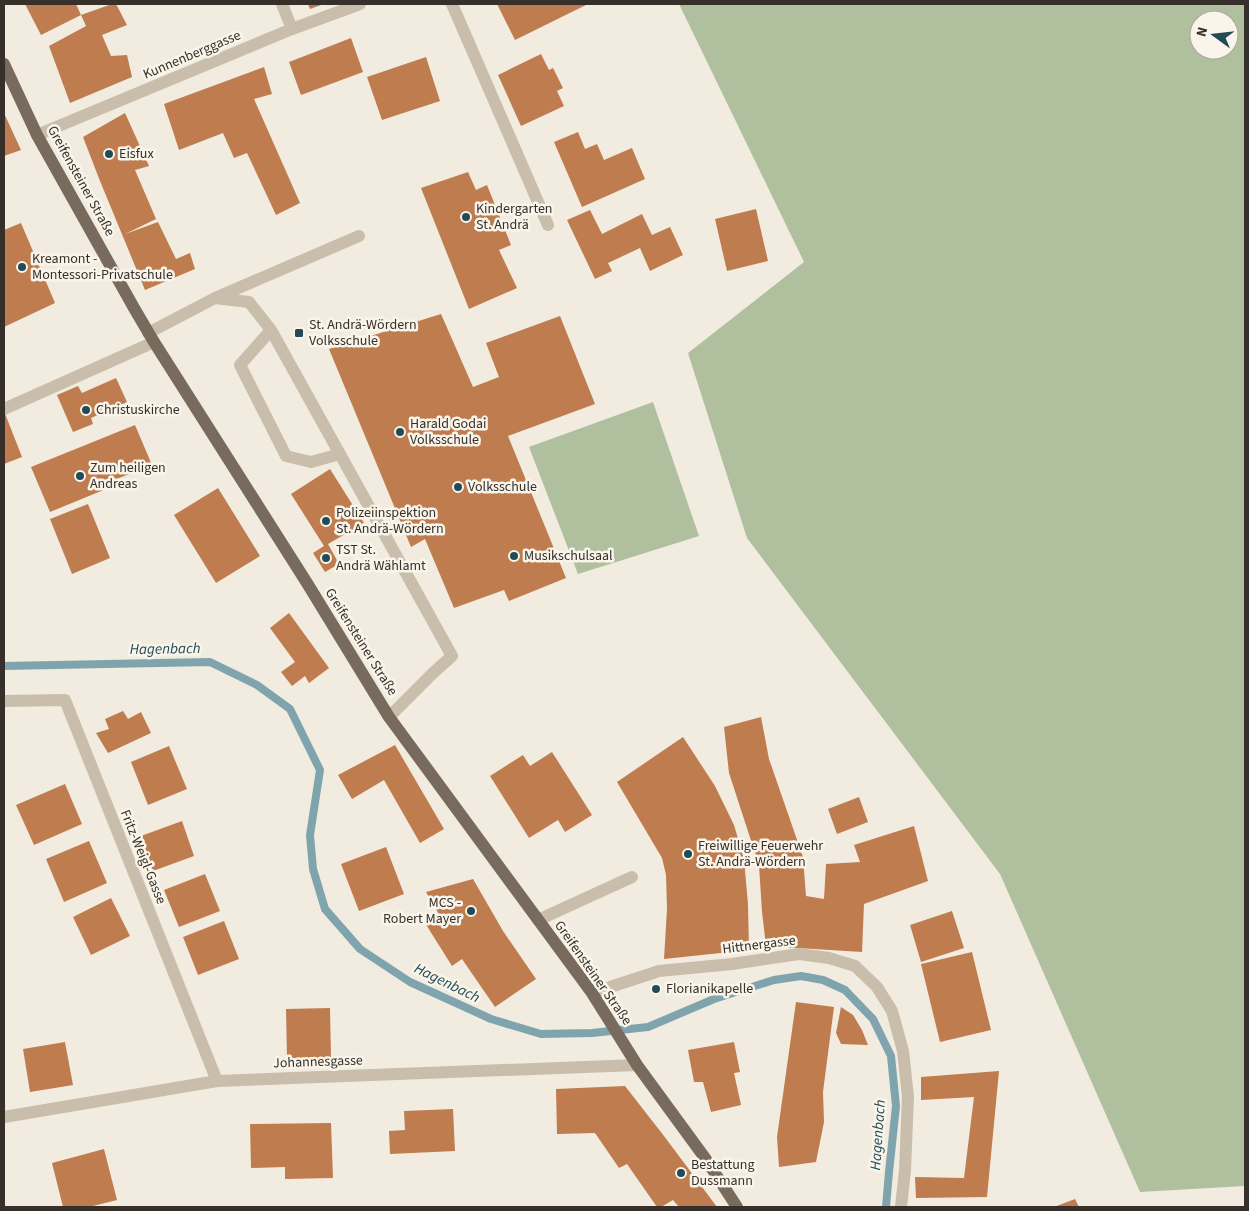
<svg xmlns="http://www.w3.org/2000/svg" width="1249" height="1211" font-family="'Source Sans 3',sans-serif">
	<rect width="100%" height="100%" fill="#f1ecdf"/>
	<!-- green -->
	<path fill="#b0c09f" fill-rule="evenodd" d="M679,4H1245V1186L1140,1192L1000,874L747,538L688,353L804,262ZM1199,20H1229V50H1199Z
		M653,402L699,536L578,574L529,447Z"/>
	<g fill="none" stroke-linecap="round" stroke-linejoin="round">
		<!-- stream -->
		<path stroke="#7fa4ad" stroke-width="8" d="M4,666L210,662L257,685L290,709L320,770L310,835L313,869L325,909L360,949L410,982L491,1019L541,1034L592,1033L648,1027L714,999L774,980L801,976L823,980L845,990L873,1019L891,1056L896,1106L889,1172L886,1207"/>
	</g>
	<!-- building -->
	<path fill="#bf7c4f" d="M25,4H76L81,15L41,35Z
		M112,4H116L127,25L102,35L111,56L127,55L132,77L70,103L49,46L86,26L81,15Z
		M308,4H324L310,9Z
		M497,4H588L515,40Z
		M351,38L363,72L301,95L289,62Z
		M541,54L549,70L553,68L563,88L557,91L564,106L521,126L498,75Z
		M426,57L440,101L382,120L367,77Z
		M264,67L272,94L254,99L300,203L276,215L247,153L234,158L223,133L179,150L164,104Z
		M4,113L21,150L4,156Z
		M125,113L149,166L135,170L156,219L125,234L158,222L176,259L190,253L195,269L145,290L100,181L83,137Z
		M578,132L585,149L597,144L604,160L632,148L645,179L582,207L554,142Z
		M468,172L476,190L487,185L511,245L499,250L517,288L469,309L421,188Z
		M756,209L768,261L727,271L715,219Z
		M590,210L602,234L642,214L652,235L670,227L683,255L650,271L640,248L608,263L612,271L595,279L567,220Z
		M21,223L55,303L4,327V230Z
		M441,314L473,387L499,377L486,343L560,316L595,404L508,436L566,578L509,601L504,590L454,608L425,539L411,547L329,349Z
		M116,378L127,402L91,418L93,424L73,432L57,395L78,386L82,393Z
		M4,411L22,457L4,464Z
		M135,425L152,465L104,484L106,489L50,512L31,467Z
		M330,469L364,523L328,544L339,564L325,572L313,553L324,546L291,494Z
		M218,488L260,556L216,583L174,515Z
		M88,504L110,558L72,574L50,519Z
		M289,613L329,668L309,683L305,676L292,686L281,672L295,662L270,628Z
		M123,711L128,719L141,712L151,733L108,753L96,733L109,729L105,719Z
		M761,717L769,759L803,857L806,896L824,899L826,864L860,862L854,845L914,826L928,881L864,904L862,952L766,946L762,912L759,865L729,773L724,727Z
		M683,737L715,786L734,825L744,859L748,904L749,950L664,959L667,909L666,875L662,858L617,782Z
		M395,745L444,829L420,843L384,780L352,799L338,775Z
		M169,746L187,789L148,805L131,762Z
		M552,752L592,815L565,832L558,820L529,838L490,776L523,755L530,766Z
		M65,784L82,824L34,845L16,805Z
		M859,797L868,822L837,834L828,809Z
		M182,821L194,856L153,871L141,836Z
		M89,841L107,883L64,902L46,859Z
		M386,847L404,894L359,911L341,864Z
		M205,874L220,911L179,927L164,890Z
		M473,879L503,931L536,979L495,1007L462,959L452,966L425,923L440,916L426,892Z
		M111,898L130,936L91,955L73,917Z
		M952,911L964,948L921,962L910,925Z
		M224,921L239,959L198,975L183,937Z
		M972,952L991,1030L940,1042L921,964Z
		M796,1002L834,1007L823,1092L824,1122L816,1162L779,1167L777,1137Z
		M841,1007L853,1015L862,1030L868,1045L841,1044L836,1033Z
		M330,1008L331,1058H287L286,1009Z
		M65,1042L73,1085L30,1092L23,1049Z
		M734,1042L740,1072L734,1073L741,1105L711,1112L703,1082H694L688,1050Z
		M999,1071L987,1197L916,1198L915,1177L964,1178L974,1097L921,1100V1077Z
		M625,1086L664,1136L717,1207H679L673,1200L661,1207H657L627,1164L619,1168L595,1133L557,1134L556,1089Z
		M453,1109L455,1151L390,1154L389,1131L405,1130L404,1111Z
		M331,1123L333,1178L285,1179V1167L251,1168L250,1124Z
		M104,1149L117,1200L89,1207H63L52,1163Z
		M1075,1199L1079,1207H1054Z"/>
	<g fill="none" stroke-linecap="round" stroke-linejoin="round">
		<!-- minor -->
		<path stroke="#c9beab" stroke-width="12" d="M282,4L292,29
			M452,4L548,225
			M37,135L292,29L360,4
			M215,298L249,302L271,330L452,656L433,673L389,717
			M271,330L240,365L286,456L311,462L340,454
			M148,333L215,298L359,236
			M4,409L154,342
			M4,701L65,700L217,1081
			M538,920L632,877
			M592,993L659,971L732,964L799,954L829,958L855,966L877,987L892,1011L903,1051L908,1097L905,1170L901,1207
			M4,1117L217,1081L637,1065"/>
		<!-- major -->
		<path stroke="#786a5c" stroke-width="12" d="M4,64L37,135L134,308L154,342L307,583L389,717L592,993L637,1065L705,1158L737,1207"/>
	</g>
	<!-- markers -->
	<g fill="#224b57" stroke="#f9f5eb" stroke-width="2">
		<circle cx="109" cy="154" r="5"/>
		<circle cx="466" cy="217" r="5"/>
		<circle cx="22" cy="267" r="5"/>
		<rect x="294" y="328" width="10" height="10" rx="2.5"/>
		<circle cx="86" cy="410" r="5"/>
		<circle cx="400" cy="432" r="5"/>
		<circle cx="80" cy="476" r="5"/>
		<circle cx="458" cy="487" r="5"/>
		<circle cx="326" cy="521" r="5"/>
		<circle cx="514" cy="556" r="5"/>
		<circle cx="326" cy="558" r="5"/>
		<circle cx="688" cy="854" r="5"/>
		<circle cx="471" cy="911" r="5"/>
		<circle cx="656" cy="989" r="5"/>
		<circle cx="681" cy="1173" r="5"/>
	</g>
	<g text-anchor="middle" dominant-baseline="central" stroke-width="5" stroke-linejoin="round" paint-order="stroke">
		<!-- street labels -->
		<g font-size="14" fill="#37302a" stroke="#f9f5eb">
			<text transform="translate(192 55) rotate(-23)">Kunnenberggasse</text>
			<text transform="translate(81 181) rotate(61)">Greifensteiner Straße</text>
			<text transform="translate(361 642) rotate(58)">Greifensteiner Straße</text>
			<text transform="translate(143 857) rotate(68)">Fritz-Weigl-Gasse</text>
			<text transform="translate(759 945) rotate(-7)">Hittnergasse</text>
			<text transform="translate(593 973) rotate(55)">Greifensteiner Straße</text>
			<text transform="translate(318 1062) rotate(-2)">Johannesgasse</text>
		</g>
		<!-- poi labels -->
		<g font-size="14" fill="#37302a" stroke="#f9f5eb" text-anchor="start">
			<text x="119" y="154">Eisfux</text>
			<text x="476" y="209">Kindergarten<tspan x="476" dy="16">St. Andrä</tspan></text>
			<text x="32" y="259">Kreamont -<tspan x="32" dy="16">Montessori-Privatschule</tspan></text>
			<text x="309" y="325">St. Andrä-Wördern<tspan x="309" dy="16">Volksschule</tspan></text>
			<text x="96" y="410">Christuskirche</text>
			<text x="410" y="424">Harald Godai<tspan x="410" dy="16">Volksschule</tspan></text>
			<text x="90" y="468">Zum heiligen<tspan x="90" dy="16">Andreas</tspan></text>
			<text x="468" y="487">Volksschule</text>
			<text x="336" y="513">Polizeiinspektion<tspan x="336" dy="16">St. Andrä-Wördern</tspan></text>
			<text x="336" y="550">TST St.<tspan x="336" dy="16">Andrä Wählamt</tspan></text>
			<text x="524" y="556">Musikschulsaal</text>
			<text x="698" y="846">Freiwillige Feuerwehr<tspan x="698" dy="16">St. Andrä-Wördern</tspan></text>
			<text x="461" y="903" text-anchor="end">MCS -<tspan x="461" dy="16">Robert Mayer</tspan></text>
			<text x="666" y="989">Florianikapelle</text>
			<text x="691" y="1165">Bestattung<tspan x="691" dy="16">Dussmann</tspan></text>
		</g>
		<!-- water labels -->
		<g font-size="15" font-style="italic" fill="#224b57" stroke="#f9f5eb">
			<text transform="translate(165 649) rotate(-1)">Hagenbach</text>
			<text transform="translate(447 983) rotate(26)">Hagenbach</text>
			<text transform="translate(878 1135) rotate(-86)">Hagenbach</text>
		</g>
	</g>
	<!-- border -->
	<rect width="1249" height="1211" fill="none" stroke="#37302a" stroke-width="10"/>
	<!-- north arrow -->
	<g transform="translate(1214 35) rotate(285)"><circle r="24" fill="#f9f5eb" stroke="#aba69e"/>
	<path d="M0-4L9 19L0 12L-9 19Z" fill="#224b57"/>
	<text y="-8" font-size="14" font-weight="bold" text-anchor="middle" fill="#37302a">N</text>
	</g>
</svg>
